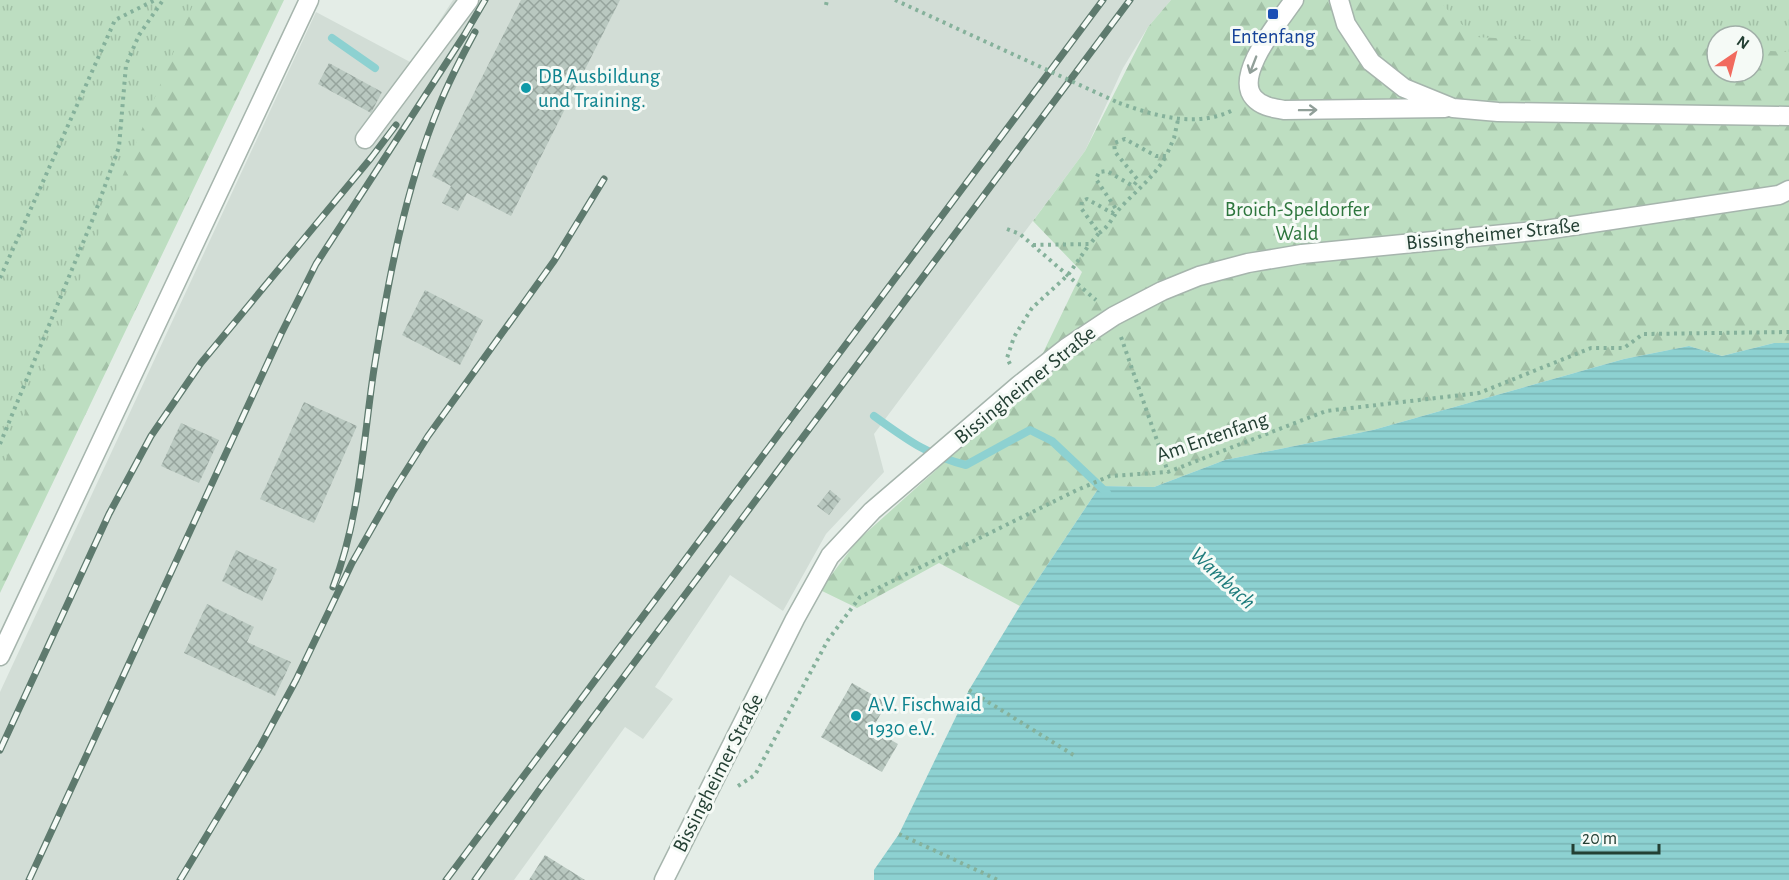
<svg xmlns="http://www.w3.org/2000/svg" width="1789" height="880" font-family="'Alegreya Sans',sans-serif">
	<defs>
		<pattern id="forest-firs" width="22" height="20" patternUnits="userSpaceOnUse" patternTransform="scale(1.5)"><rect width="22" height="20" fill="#bddec1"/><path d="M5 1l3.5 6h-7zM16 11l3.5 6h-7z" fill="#a2c0a6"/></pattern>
		<pattern id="park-tufts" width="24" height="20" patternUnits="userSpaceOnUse" patternTransform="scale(1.5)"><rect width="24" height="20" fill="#bddec1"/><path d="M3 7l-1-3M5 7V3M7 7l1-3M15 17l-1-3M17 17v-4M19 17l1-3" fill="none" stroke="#a2c0a6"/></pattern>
		<pattern id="water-rules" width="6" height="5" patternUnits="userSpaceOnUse" patternTransform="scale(1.5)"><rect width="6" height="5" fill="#8dd1d1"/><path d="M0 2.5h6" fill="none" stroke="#79b4b4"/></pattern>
		<pattern id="building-cross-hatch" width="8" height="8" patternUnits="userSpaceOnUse" patternTransform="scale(1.5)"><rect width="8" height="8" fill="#b9c8c0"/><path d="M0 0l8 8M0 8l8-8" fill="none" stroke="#96a49d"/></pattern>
	</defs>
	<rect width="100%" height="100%" fill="#e4ede7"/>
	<!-- built -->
	<path fill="#d2ddd6" d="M453,0H1171L1148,27L1123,68L1085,151L874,434L884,472L826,534L783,611L730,575L655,687L673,699L643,739L625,727L514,880H0V692L316,12L412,63Z"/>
	<!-- forest -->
	<path fill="url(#forest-firs)" fill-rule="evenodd" d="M0,0H284L0,593Z
		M1171,0H1789V343H1774L1722,356L1689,346L1624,359L1373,430L1225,460L1154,487L1100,486L1020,606L939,563L857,608L820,590L857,541L935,471L1042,355L1082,272L1033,221L1085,151L1148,27ZM1717,36H1753V72H1717Z"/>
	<!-- park -->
	<path fill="url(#park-tufts)" d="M0,0H195L0,474Z
		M1438,0H1789V52L1753,50V36H1717V49L1474,37Z"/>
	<!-- water -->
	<path fill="url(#water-rules)" d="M1774,343H1789V880H874V870L899,834L969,690L1020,606L1100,486L1154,487L1225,460L1373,430L1624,359L1689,346L1722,356Z"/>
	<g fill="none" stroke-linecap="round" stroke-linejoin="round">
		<!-- stream -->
		<path stroke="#8dd1d1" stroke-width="8" d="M332,38L375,68
			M874,416C905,438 928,456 966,465L1030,430L1052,441L1107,493"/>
	</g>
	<!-- building -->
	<path fill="url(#building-cross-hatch)" d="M521,0H620L511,216L467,193L458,211L442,203L451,186L432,176Z
		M329,63L382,92L371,113L318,84Z
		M425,290L483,320L460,365L402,335Z
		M304,402L357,426L314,523L260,499Z
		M181,423L219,440L199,483L161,466Z
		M830,490L841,499L829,515L817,506Z
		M236,550L277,569L262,601L222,581Z
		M207,604L254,627L247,642L291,662L275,696L184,653Z
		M852,683L887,703L872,729L898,744L882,772L821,737Z
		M545,855L585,880H529Z"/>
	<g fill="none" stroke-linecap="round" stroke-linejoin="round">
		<defs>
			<path id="minor" d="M1294,0C1280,21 1233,75 1254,98C1262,107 1274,108 1284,110L1445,108
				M1339,0L1346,24L1371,62L1404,88L1453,108L1498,112L1789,116
				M365,139L469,0
				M0,656L309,0
				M664,880L795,619L830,556L872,511L1019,385L1066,348L1114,316L1162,291L1199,276L1248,263L1302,254L1545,230L1779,195L1789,190"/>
		</defs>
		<!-- minor casing -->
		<use href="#minor" stroke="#a6b5ad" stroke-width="21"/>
		<!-- path -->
		<path stroke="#85b19b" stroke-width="4" stroke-dasharray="3 4.5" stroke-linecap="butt" d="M826,5L827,0
			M1119,103C1156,116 1197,129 1235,109
			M1007,229L1020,234L1096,300
			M1099,233C1109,227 1113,216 1121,207C1137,190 1154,177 1166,156
			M1033,245L1090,244L1099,233L1081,208L1082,201L1087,199L1112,213L1116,209L1096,179L1099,172L1107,171L1133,186L1138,180L1115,152L1114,143L1125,139L1156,156H1166L1174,138L1178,120
			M0,278L115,20L155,0
			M1121,337L1168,472
			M1010,364L1007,358L1014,337L1032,308L1068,275L1089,245
			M0,444L94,216L119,147L126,65L139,35L163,0
			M969,690L1075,756
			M738,786L755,775L828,640L860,597L1077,490L1110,476L1168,472L1326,411L1479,393L1591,348H1624L1643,334L1789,332
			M899,834L998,880"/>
		<!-- minor -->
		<use href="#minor" stroke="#fff" stroke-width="18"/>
		<defs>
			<path id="rail" d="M333,587C360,518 363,442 374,369C388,281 405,189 439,106C449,81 462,56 475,32
				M0,750L109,514L151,436L201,363L371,158L396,125
				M29,880L281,334L316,264L465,34L485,0
				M180,880L261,745L296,680L352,563L392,493L428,436L554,261L604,179
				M446,880L1103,0
				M475,880L542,786L1130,0"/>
		</defs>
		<!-- rail casing -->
		<use href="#rail" stroke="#5e7a6e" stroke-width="7"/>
		<!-- rail -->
		<use href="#rail" stroke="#f5faf6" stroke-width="4.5" stroke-dasharray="14" stroke-linecap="butt"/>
		<!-- path-bridge -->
		<path stroke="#85b19b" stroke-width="4" stroke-dasharray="3 4.5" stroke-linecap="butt" d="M895,0L1119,103"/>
	</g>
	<!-- one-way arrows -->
	<defs><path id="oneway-shaft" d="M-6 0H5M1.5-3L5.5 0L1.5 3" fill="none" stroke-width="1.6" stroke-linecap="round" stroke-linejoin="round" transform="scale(1.5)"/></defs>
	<g stroke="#919f99">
		<use href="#oneway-shaft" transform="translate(1253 65) rotate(111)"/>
		<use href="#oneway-shaft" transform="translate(1308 110) rotate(-1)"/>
	</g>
	<!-- markers -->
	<rect fill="#1a4fb4" stroke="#f5faf6" stroke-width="2" x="1267" y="8" width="12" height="12" rx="3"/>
	<g fill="#0f9aa8" stroke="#f5faf6" stroke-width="2">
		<circle cx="526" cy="88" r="6"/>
		<circle cx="856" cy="716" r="6"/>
	</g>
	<g text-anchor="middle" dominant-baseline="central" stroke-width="6" stroke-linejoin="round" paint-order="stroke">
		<!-- transit labels -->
		<g font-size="21" fill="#164399" stroke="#f5faf6">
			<text x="1273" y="36">Entenfang</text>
		</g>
		<!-- culture labels -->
		<g font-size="21" fill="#0d838f" stroke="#f5faf6" text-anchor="start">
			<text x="538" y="76">DB Ausbildung<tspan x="538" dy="24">und Training.</tspan></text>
			<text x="868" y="704">A.V. Fischwaid<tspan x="868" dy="24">1930 e.V.</tspan></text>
		</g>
		<!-- park labels -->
		<g font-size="21" fill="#2d763d" stroke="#f5faf6">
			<text x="1297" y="209">Broich-Speldorfer<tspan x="1297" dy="24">Wald</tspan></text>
		</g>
		<!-- street labels -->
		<g font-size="21" fill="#233f33" stroke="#f5faf6">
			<text transform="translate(1493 234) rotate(-6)">Bissingheimer Straße</text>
			<text transform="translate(1025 385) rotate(-39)">Bissingheimer Straße</text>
			<text transform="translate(1212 437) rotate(-19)">Am Entenfang</text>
			<text transform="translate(718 773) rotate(-63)">Bissingheimer Straße</text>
		</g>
		<!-- water labels -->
		<g font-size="22" font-style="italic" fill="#1d7b7b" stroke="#f5faf6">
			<text transform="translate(1223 578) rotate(43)">Wambach</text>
		</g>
	</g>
	<!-- north arrow -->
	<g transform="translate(1735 54) rotate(35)"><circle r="28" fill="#f5faf6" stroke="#a1afa8" stroke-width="1.5"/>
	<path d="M0-4.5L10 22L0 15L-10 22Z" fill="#f16a5e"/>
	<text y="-9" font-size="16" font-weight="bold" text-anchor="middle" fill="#233f33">N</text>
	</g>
	<!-- scale -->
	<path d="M1573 844v9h86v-9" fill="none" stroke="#233f33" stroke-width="3"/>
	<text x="1582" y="844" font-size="18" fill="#233f33" stroke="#f5faf6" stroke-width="4.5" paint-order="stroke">20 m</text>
</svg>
